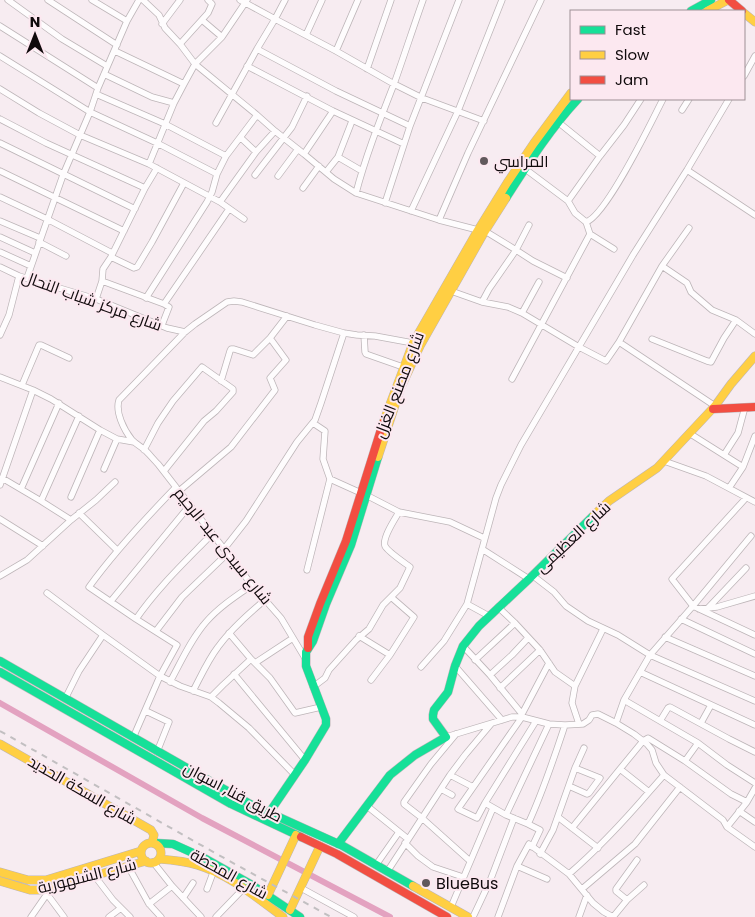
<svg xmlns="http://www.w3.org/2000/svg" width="755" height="917" font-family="Poppins,Cairo,sans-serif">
	<rect width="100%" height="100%" fill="#f7ecf1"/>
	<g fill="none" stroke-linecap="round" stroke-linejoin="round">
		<!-- canal -->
		<path stroke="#e3a2c0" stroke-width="6" d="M0,703L202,818L390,917"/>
		<defs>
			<path id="street" d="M8,0L62,39L107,66
				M48,0L117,45
				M92,0L127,21
				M143,0L159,15L165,28L180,44L195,64L257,115L275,131L304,154L334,179L356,193L439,220
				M240,0L275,19L336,51L394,84L422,98L484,121
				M202,20L222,37
				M162,24L180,0
				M0,26L98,88
				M306,35L322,0
				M180,44L208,13L212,4L208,0
				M257,49L336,91L410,126
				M115,51L184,84
				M336,51L358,0
				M0,56L90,112L157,143L217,174
				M247,66L333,111L404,144
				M367,69L391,0
				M104,74L152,97L174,103
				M744,76L755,56
				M0,89L39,113L80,135L149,164L220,202L244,219
				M96,94L165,124L226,156
				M682,110L689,99
				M0,119L46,143L145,188
				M558,122L600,156
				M216,123L257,49L275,19L285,0
				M241,138L256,152
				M0,143L135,209
				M304,154L333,111
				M338,157L362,171
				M149,164L174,103L184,84L195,64L222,37L247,0
				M524,168L568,201L575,213L586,222L590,234L614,249
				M687,170L755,215
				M0,171L124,231
				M326,172L338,157L352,121
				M255,175L292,127L307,96
				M278,176L298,149
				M303,188L319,166
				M356,193C366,155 380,120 394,84C404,56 413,28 423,0
				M0,197L47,219L112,253
				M568,201L600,156L624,125L641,99
				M220,202L256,152L275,131
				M385,203L410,126L459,0
				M411,211L458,111L502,0
				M0,221L40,238
				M586,222C606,216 652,121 663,99
				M478,230L439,220L468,153L541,0
				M485,231L516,250L533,261L567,278
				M0,237L35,253
				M39,242L66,256
				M0,252L31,266
				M111,257L134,268L137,267L152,242L184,183
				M662,266L687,283L691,292L712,310L736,320L755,334
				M0,267L19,276L96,299L167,328L185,332
				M27,278L63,175L90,112L98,88L127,21L139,0
				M102,281L164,304L169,307L162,325
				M451,291L482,302L508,307L522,313L579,347L606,361L619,342L662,266L689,228
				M146,298L207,202L212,192L217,174L226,156L257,115
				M96,299L102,281L103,269L111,257L145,188L157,168
				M482,302L489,289L516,250L529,225
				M164,304L229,209
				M522,313L539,282
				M0,335L9,315L19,276
				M364,335L365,352L366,354L403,367
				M652,339L707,361L711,362L724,338L736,320
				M619,342L715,406
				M0,377L33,390L51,399L100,430L71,497
				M512,379L590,234
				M221,381L230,351L231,349H234L253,355L270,338L287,316
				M22,385L39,345H41L69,358
				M100,430L117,439L134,442
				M689,433L743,467
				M144,450L158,423L173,401L202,367L233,389V392L216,411L204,421L164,471
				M724,455L738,433L745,407
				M664,461L706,476L755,502
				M104,469L117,439
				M2,478L41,501L71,520
				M330,479L361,493
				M0,485L33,390
				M729,488L743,467L755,436
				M21,489L59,403
				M179,491L231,447L275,390L270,378L286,360L270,338
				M366,495L399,512L450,522L484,538
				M746,498L672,579L693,606L755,635
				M41,501L79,416
				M79,513L117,550
				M0,519L43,546
				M224,549L246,521L297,442L315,420L321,403L344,333
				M482,549L529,579
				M307,570L330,479L323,459L325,431L313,423
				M532,575L554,592L566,606L588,621L618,635L650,655L755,701
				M0,576L27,560L71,520L96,500L115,482
				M47,593L103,635L160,676L180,686L211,697L219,703L249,728L295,775
				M111,601L190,505
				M467,604L489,616
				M498,607L515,623L540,650L555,672L575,686L603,629
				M708,608L746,568
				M699,609L717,607L755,596
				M136,619C158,587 186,561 212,534
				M681,619L755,654
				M156,631L182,597L228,553
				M229,633L251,659L270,678L295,713L321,707
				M359,636L390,655
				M665,637L755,676
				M463,646L490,675L522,714
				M305,658L281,618L252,585L158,464C154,460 149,454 145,450C140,446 136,444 132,440C124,430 115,412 119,400L185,332L195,324L227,302L234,301L242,302L315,325L344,333L357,335L375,336L413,343
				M475,660L515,623
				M255,663L293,638
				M455,666L502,720
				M421,667L444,641L467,604L496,498L501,485L521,445L633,255L687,170L729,99
				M640,672L755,725
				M234,674L305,760
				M490,675L512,655L528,638
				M371,680L390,655L414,617L391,597
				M170,682C181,662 191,639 206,622C219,607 236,596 252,585
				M575,686L572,703L579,724
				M313,687L325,678L329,670L356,640L369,629L383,605L400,588L410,567C405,563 388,552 385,546C382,538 395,519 399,512
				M500,688L540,650
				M193,691C201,676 208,660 218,647C231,629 248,614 265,600
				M211,697L223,685L251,659
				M65,699L79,671L103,635
				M624,700L698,743L727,765L755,783
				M146,711L169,722L157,752
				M536,721L485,803L506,815L528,824C543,792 554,758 565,725
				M660,721L668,708L670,707L729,739L755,752
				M616,723L624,700L650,655L693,606L751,536
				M701,723L711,705
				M456,734L431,764L404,802V804L422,818L470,861
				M446,737L512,717H522L549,724L565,725L583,724L589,720L592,715L598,714L616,723L634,734L647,744L652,750L656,763L664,775L723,820L727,827L755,847
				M133,738L160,676L177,645L136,619L89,587C115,551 145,519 176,487
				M685,761L698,743
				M450,775L473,787
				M569,786L587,794L589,793L600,778L575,768
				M441,789L452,795
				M649,792L664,775
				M485,803L477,818L458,809L522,717V714L549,663
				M367,806L408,839
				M739,811L755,822
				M506,815L549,724
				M558,817L598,848
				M528,824L540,830L532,847
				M727,827L747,802L755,788
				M572,828L620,769L643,741L648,738L685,761L731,794L747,802
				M405,843L418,856L433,867L463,877
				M540,854L553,830L575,768L584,748
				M153,862L172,886L201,917
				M376,865L399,832
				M128,866L149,904L161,917
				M517,866L547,879
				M387,872L450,775L465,755L491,724
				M569,874C598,849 624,821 649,792L620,769
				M94,875L113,900L130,917
				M301,888L354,917
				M207,889L214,870
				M582,889L635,844L680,787
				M44,890L64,917
				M183,898L193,883
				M627,900L644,885
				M149,904L172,886
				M451,907L493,808
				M31,917L47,894
				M109,917L121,908
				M216,917L244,888
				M473,917L490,881L514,818
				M498,917L517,866L529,844L569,874L593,903L604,912L613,917
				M579,917L587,895
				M613,917L627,900L616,891V889L637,860"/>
			<path id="fast" d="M691,11L711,0
				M506,198C528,164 550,129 578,99
				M0,661L250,804L343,846L413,886
				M0,672L231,804L301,837
				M269,813L305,760L326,725V719L306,666V652L313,641L326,604L351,545L378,457
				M155,843L173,844L204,858L252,885L300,917
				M338,844L390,775L415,755L446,737L433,719V715L434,710L448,692L455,666L463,646L479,626L529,579L594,515"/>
			<path id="slow" d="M707,11L728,0
				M744,13L755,22
				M383,423L413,343L478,230L507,183L534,143L571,93
				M378,457L401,387L420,346L485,231L506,198
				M594,515L609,501L657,468L715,406L731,384L755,356
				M0,744L151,830L154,835L152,843
				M141 853a10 10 0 1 1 20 0a10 10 0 1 1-20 0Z
				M159,859C172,860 185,861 197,865C230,875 256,897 283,917
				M0,872L28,880H46L141,851
				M0,881L30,890H44L146,861
				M413,886L468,917
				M268,895L296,835
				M290,910L320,846"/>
			<path id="jam" d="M729,0L742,11
				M713,409L755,407
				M308,648V637L320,604L346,541L383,423
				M301,837L337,854L447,917"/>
		</defs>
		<!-- street casing -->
		<use href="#street" stroke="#bdb5b8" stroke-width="7"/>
		<!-- fast casing -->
		<use href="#fast" stroke="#bdb5b8" stroke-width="9"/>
		<!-- slow casing -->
		<use href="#slow" stroke="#bdb5b8" stroke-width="9"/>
		<!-- jam casing -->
		<use href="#jam" stroke="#bdb5b8" stroke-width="9"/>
		<!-- street -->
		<use href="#street" stroke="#fefcfd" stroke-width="5.5"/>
		<!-- fast -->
		<use href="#fast" stroke="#16e098" stroke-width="8"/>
		<!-- slow -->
		<use href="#slow" stroke="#ffcf43" stroke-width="8"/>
		<!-- jam -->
		<use href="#jam" stroke="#f24e42" stroke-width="8"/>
		<!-- rail -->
		<path stroke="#c2bfc1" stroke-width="2" stroke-dasharray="6 6" stroke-linecap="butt" d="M0,731L215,853L331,917"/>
	</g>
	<!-- markers -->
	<g fill="#61595c" stroke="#fce8f0" stroke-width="2">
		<circle cx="484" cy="161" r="5"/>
		<circle cx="426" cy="883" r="5"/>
	</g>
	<g text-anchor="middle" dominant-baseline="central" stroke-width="4" stroke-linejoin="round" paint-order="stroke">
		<!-- poi labels -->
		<g font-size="16" fill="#100a0c" stroke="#fce8f0" text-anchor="start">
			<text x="494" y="161">المراسي</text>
			<text x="436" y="883">BlueBus</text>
		</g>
		<!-- street labels -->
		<g font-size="16" fill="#100a0c" stroke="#fce8f0">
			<text transform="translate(92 301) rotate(20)">شارع مركز شباب النحال</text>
			<text transform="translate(399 385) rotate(-69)">شارع مصنع الغزل</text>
			<text transform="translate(573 537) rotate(-43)">شارع العظيمى</text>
			<text transform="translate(223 546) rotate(51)">شارع سيدى عبد الرحيم</text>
			<text transform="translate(82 790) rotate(30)">شارع السكة الحديد</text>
			<text transform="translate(233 792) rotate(28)">طريق قنا, اسوان</text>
			<text transform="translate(229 874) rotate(29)">شارع المحطة</text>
			<text transform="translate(87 876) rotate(-14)">شارع الشنهورية</text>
		</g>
	</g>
	<!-- legend -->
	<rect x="570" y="10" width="175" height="90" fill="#fce8f0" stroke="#9e8f95"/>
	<rect x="580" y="26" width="25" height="8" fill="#16e098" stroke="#9e8f95"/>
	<text x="615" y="35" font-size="15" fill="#100a0c">Fast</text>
	<rect x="580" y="51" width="25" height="8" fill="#ffcf43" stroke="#9e8f95"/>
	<text x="615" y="60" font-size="15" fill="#100a0c">Slow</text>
	<rect x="580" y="76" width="25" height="8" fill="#f24e42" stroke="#9e8f95"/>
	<text x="615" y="85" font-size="15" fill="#100a0c">Jam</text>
	<!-- north arrow -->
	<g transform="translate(35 35)" stroke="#fce8f0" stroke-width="4" paint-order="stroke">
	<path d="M0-4L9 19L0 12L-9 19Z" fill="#100a0c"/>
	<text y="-8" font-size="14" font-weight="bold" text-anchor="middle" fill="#100a0c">N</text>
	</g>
</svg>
